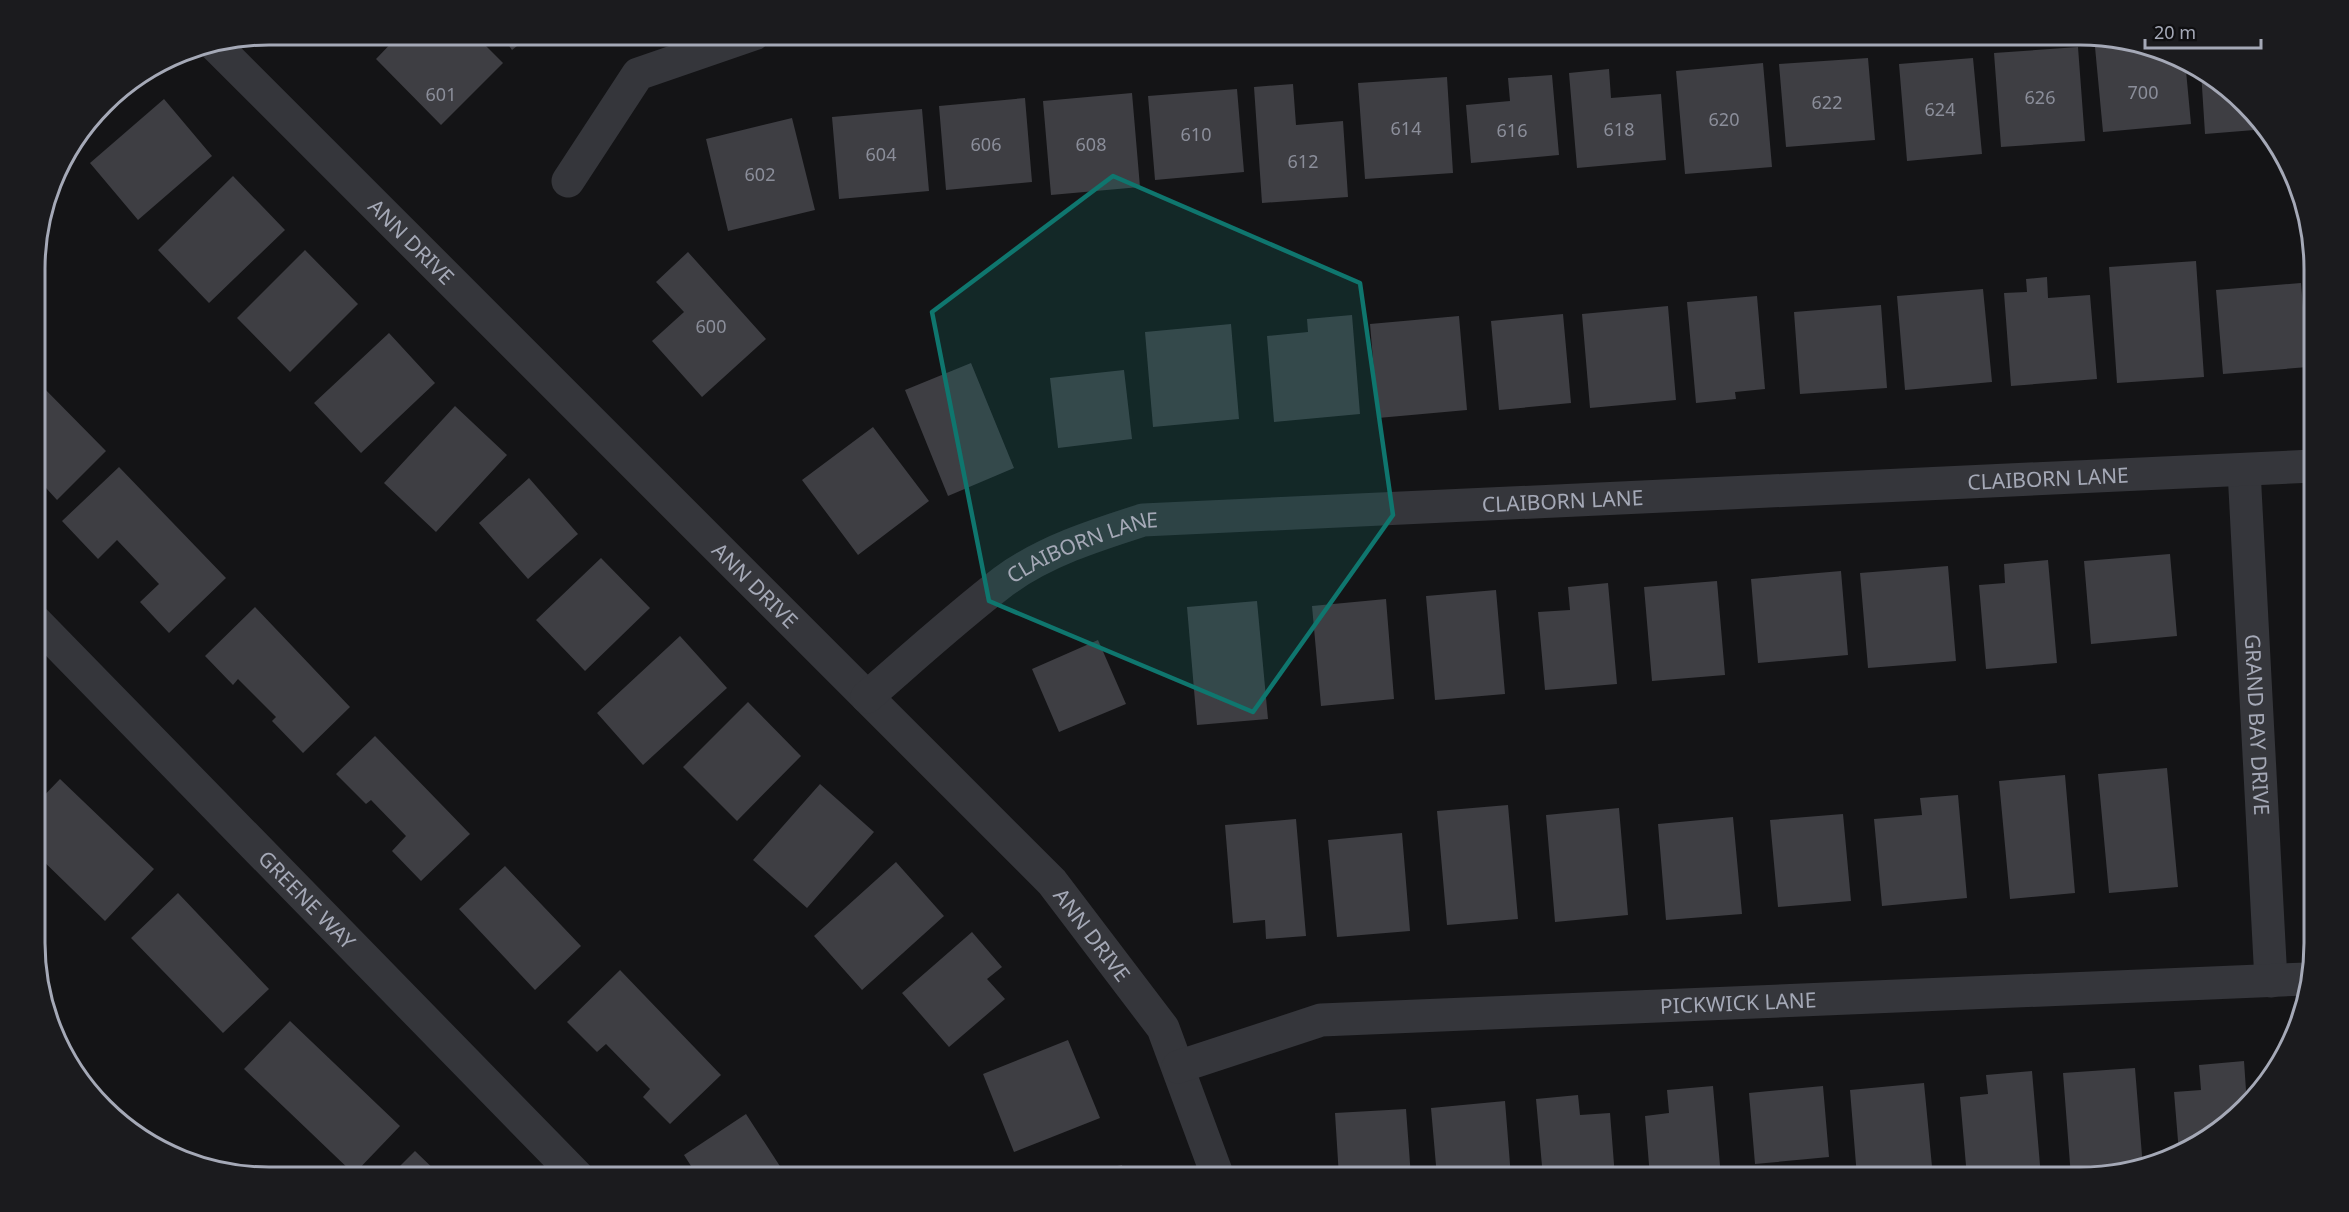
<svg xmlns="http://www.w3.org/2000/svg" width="2349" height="1212" font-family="'Noto Sans',sans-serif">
	<rect width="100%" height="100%" fill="#141416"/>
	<!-- building -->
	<path fill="#3e3e43" d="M400,34H474L503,63L441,125L376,59Z
		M501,34H532L512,50Z
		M2123,45L2185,60L2191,124L2103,132L2095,47Z
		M2078,47L2085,141L2001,147L1994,53Z
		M1868,58L1875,140L1786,147L1779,64Z
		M1973,58L1982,154L1907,161L1899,64Z
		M1763,63L1772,167L1685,174L1676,71Z
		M1609,69L1611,98L1661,94L1666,160L1577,168L1569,73Z
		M2201,71L2235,93L2267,129L2205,134Z
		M1552,75L1559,155L1471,163L1466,105L1510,101L1508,78Z
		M1447,77L1453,173L1365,179L1358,83Z
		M133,81L137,86L91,123L114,93Z
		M1293,84L1296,125L1343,121L1348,197L1262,203L1254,87Z
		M1237,89L1244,172L1155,180L1148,96Z
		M1132,93L1140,187L1051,195L1043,101Z
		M1025,98L1032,182L946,190L939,106Z
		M164,99L212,156L138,220L90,163Z
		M922,109L929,191L839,199L832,117Z
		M792,118L815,210L728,231L706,139Z
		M233,176L285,230L209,303L158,250Z
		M305,250L358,304L290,372L237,318Z
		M688,252L766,339L702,397L652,341L684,312L656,282Z
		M2196,261L2204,377L2117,383L2109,267Z
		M2047,277L2048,298L2090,295L2097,379L2011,386L2004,293L2027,292L2026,279Z
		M2301,283L2308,367L2223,374L2216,290Z
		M1983,289L1992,382L1905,390L1897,296Z
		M1757,296L1765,389L1735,392L1736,399L1696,403L1687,302Z
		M1881,305L1887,388L1800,394L1794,312Z
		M1668,306L1676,400L1590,408L1582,314Z
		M1563,314L1571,403L1499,410L1491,321Z
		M1352,315L1360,414L1274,422L1267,336L1308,332L1307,319Z
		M1459,316L1467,410L1378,418L1370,324Z
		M1231,324L1239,419L1153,427L1145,332Z
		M389,333L435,383L361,453L314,403Z
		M971,363L1014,468L948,496L905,390Z
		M1124,370L1132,439L1058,448L1050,378Z
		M35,379L106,451L57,500L36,477L35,462L39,459L35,456Z
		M455,406L507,455L436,532L384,483Z
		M873,427L929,501L858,555L802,480Z
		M119,467L226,578L169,633L140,602L159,584L117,540L98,559L62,521Z
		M529,478L578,534L528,579L479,523Z
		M2170,554L2177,636L2091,644L2084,561Z
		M601,558L650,608L585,671L536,620Z
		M2048,560L2057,663L1986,669L1979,585L2005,583L2004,564Z
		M1948,566L1956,661L1868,668L1860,573Z
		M1841,571L1848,655L1758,663L1751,579Z
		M1717,581L1725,675L1652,681L1644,587Z
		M1608,583L1617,684L1545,690L1538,612L1570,610L1568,587Z
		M1496,590L1505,694L1435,700L1426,596Z
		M1386,599L1394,699L1321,706L1312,606Z
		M1257,601L1268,719L1197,725L1187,607Z
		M255,607L350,707L303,753L272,721L276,717L238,679L233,685L205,656Z
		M680,636L727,688L643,765L597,713Z
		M1098,640L1126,704L1059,732L1032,669Z
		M748,702L801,756L737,821L683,767Z
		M375,736L470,834L421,881L392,851L406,836L371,800L366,804L336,774Z
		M2167,768L2178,887L2109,893L2098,774Z
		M2065,775L2075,893L2010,899L1999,781Z
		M60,779L154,869L105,921L36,854V804Z
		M820,784L874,832L807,908L753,860Z
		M1958,795L1967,898L1882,906L1874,819L1922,815L1920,798Z
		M1508,805L1518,919L1447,925L1437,811Z
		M1619,808L1628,915L1555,922L1546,815Z
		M1843,814L1851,901L1778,907L1770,820Z
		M1733,817L1742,914L1666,920L1658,824Z
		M1296,819L1306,936L1266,939L1265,920L1233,923L1225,825Z
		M1402,833L1410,931L1337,937L1328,840Z
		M896,862L944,916L862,990L814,936Z
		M505,866L581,946L535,990L459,909Z
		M178,893L269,989L223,1033L131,938Z
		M972,932L1002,967L987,979L1005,999L949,1047L902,993Z
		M620,970L721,1075L670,1124L643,1097L650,1089L606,1044L597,1052L567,1022Z
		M290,1021L400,1126L354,1174L244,1069Z
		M1068,1040L1100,1118L1014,1152L983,1074Z
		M2244,1061L2247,1105L2210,1138L2179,1153L2174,1092L2201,1090L2199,1065Z
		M2135,1068L2143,1168L2095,1177H2071L2063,1073Z
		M2032,1071L2041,1177H1967L1960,1097L1988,1094L1986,1075Z
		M1924,1083L1933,1177H1857L1850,1090Z
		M1713,1086L1721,1177H1650L1645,1116L1669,1113L1667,1090Z
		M1823,1086L1829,1157L1755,1164L1749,1093Z
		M1578,1095L1580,1115L1610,1113L1615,1177H1543L1536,1099Z
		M1505,1101L1511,1177H1437L1431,1108Z
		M1406,1109L1411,1177H1339L1335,1113Z
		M746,1114L787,1177H698L684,1155Z
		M415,1151L442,1177H389Z
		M1122,1165L1124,1177H1071L1070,1176Z"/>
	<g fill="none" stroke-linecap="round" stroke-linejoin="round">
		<!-- minor -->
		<g stroke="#35363b" stroke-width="33">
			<path id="s1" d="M215,45L1052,882L1163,1028L1218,1177"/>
			<path d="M568,181L638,74L754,34"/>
			<path id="s2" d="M2244,470L2271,981"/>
			<path id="s3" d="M36,622L578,1177"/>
			<path id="s4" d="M867,697C912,658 957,617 1004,581C1045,551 1096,535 1143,520L2313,466"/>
			<path id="s5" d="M1178,1067L1321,1020L2306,979"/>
		</g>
	</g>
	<!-- marked area -->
	<path fill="#0f766e" fill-opacity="0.2" stroke="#0f766e" stroke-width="4.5" stroke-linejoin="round" d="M1113,176L1360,283L1393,515L1253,712L989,601L932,312Z"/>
	<g text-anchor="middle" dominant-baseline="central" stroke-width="6" stroke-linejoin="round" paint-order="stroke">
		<!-- number labels -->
		<g font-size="18" fill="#8b8e9a">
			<text x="2143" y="92">700</text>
			<text x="441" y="94">601</text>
			<text x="2040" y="97">626</text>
			<text x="1827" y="102">622</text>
			<text x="1940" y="109">624</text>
			<text x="1724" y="119">620</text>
			<text x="1406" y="128">614</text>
			<text x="1619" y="129">618</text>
			<text x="1512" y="130">616</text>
			<text x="1196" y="134">610</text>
			<text x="986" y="144">606</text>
			<text x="1091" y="144">608</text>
			<text x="881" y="154">604</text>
			<text x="1303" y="161">612</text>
			<text x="760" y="174">602</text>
			<text x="711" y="326">600</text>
		</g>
		<!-- street labels -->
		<g font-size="21" fill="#a5a9b7" stroke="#0f0f11">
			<text stroke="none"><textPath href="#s1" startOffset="278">ANN DRIVE</textPath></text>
			<text stroke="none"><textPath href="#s4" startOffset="1238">CLAIBORN LANE</textPath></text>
			<text stroke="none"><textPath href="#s4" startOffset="752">CLAIBORN LANE</textPath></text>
			<text stroke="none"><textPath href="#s4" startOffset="266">CLAIBORN LANE</textPath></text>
			<text stroke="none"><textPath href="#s1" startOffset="764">ANN DRIVE</textPath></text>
			<text stroke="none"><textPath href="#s2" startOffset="255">GRAND BAY DRIVE</textPath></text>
			<text stroke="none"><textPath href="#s3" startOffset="388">GREENE WAY</textPath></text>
			<text stroke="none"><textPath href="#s1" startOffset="1250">ANN DRIVE</textPath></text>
			<text stroke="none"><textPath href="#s5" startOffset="568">PICKWICK LANE</textPath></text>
		</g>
	</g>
	<!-- crop -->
	<path d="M0 0H2349V1212H0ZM269 45H2080A224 224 0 0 1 2304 269V943A224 224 0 0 1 2080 1167H269A224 224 0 0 1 45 943V269A224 224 0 0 1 269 45Z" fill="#1b1b1e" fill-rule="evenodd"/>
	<path fill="none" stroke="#a5a9b7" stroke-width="3" d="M269 45H2080A224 224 0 0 1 2304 269V943A224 224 0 0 1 2080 1167H269A224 224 0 0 1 45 943V269A224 224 0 0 1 269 45Z"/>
	<!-- scale -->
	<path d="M2145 39v9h116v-9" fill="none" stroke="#a5a9b7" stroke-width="3"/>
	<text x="2154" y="39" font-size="18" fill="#a5a9b7" stroke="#0f0f11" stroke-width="4.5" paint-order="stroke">20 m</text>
</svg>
